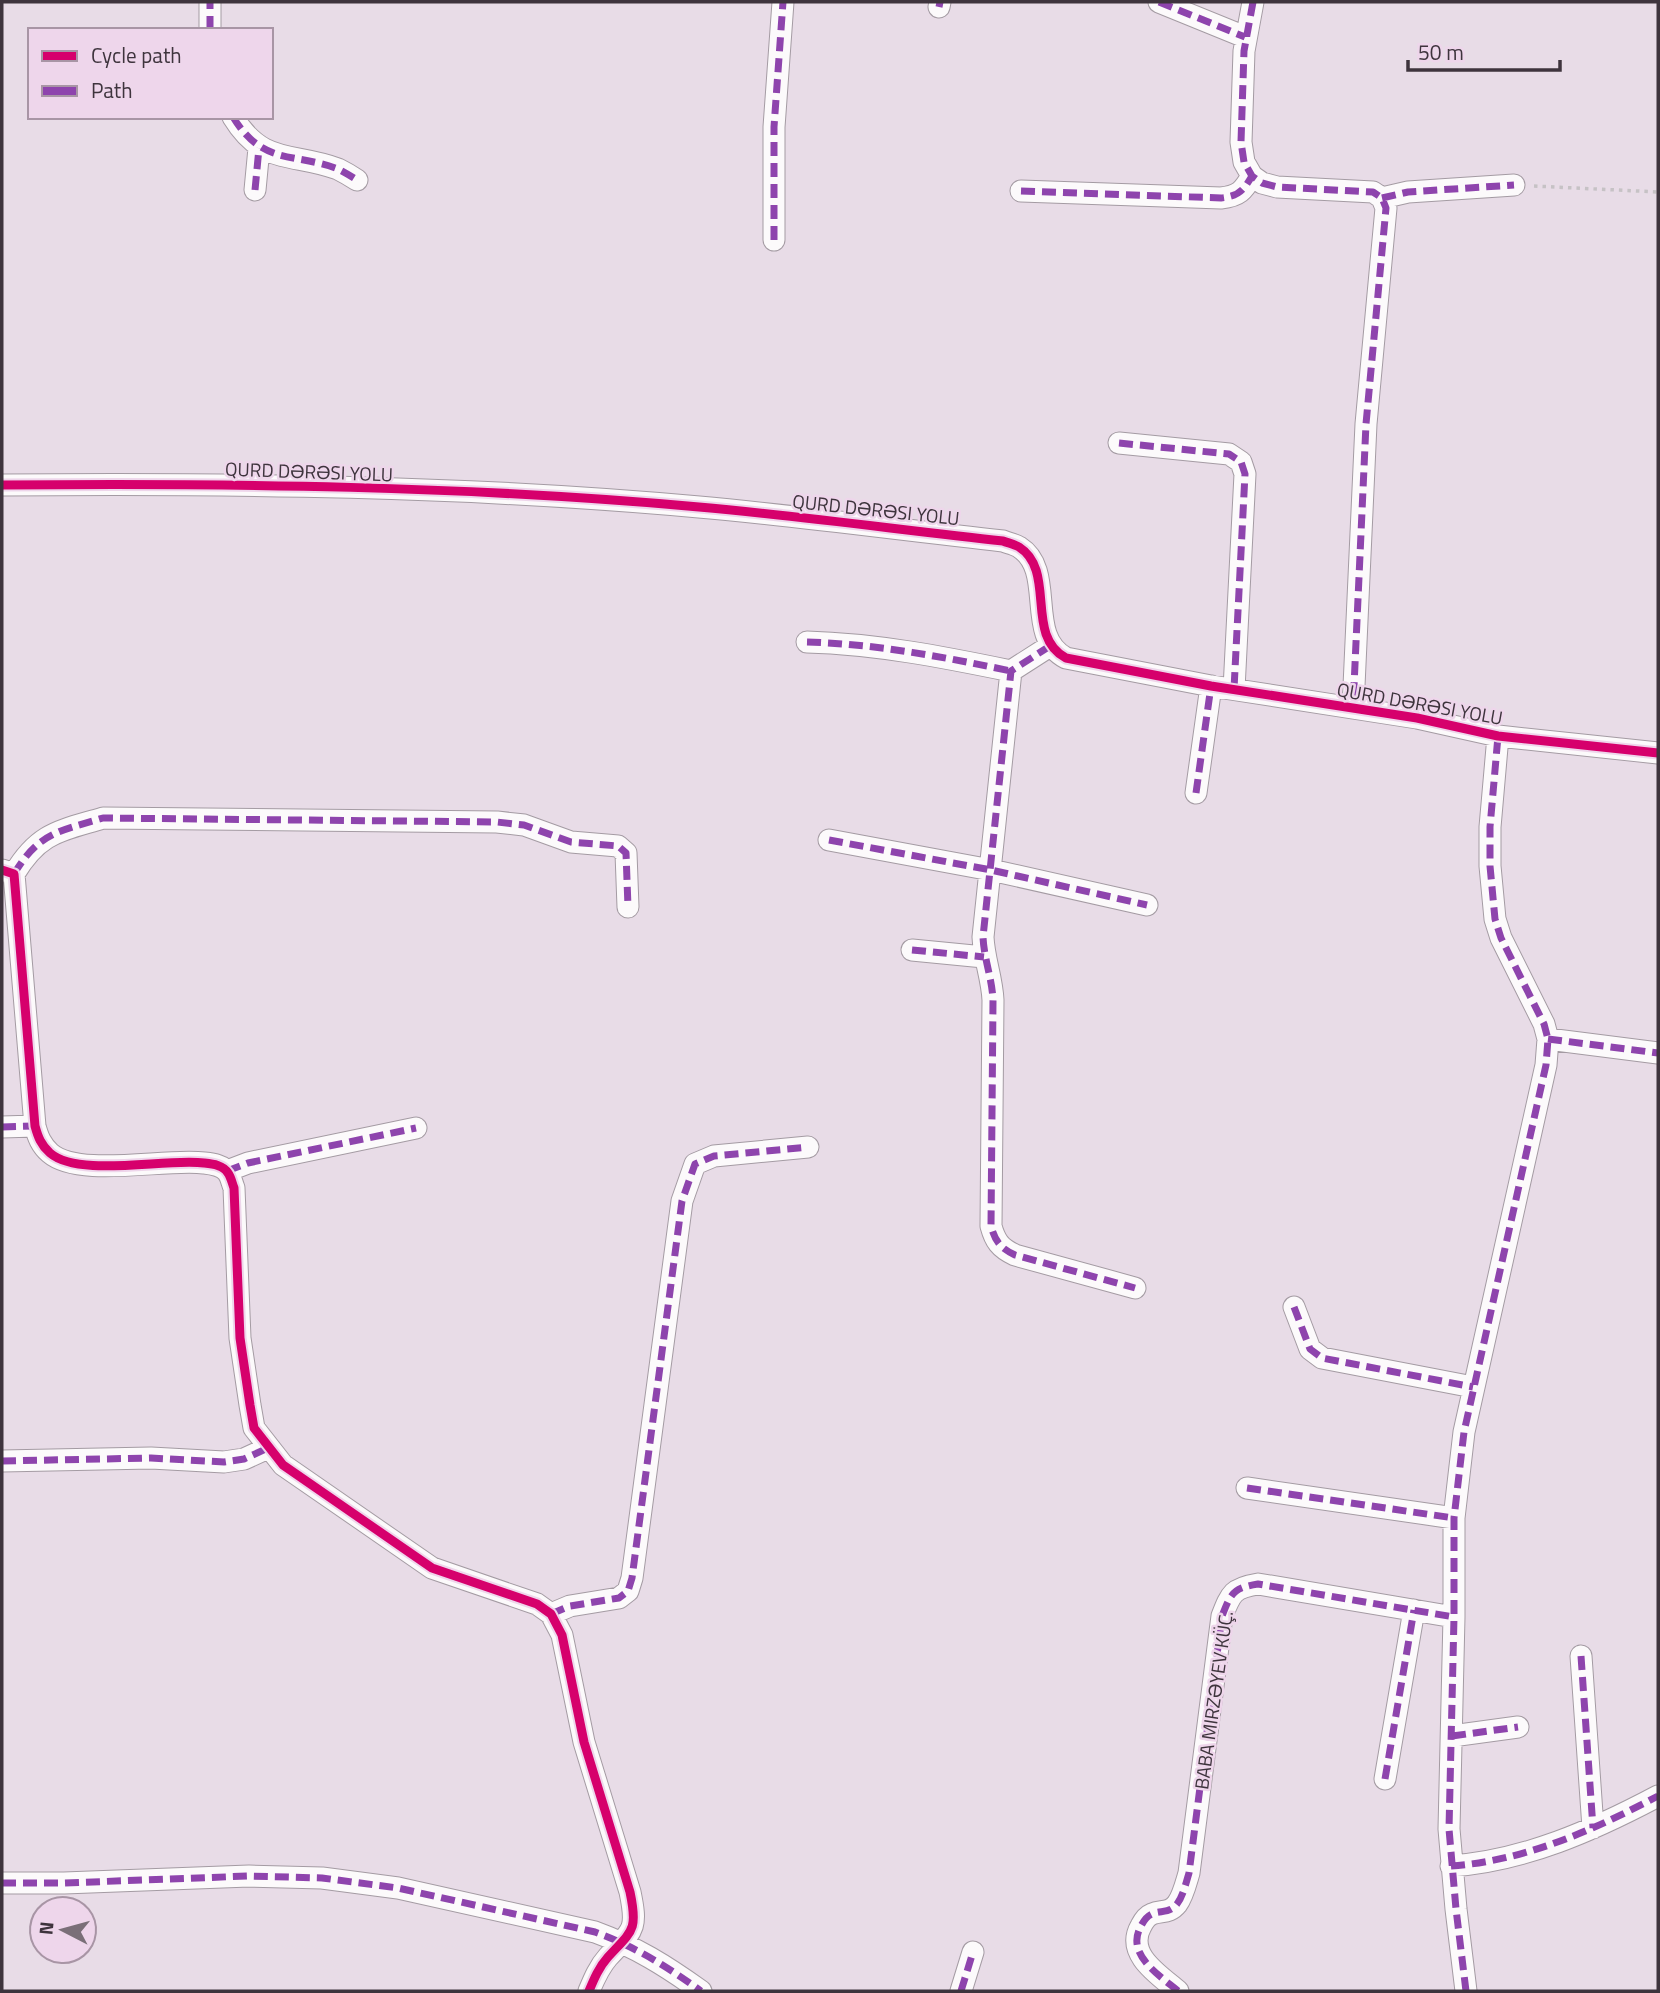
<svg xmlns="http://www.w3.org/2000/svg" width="1660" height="1993" font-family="'Titillium Web',sans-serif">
	<rect width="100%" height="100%" fill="#e8dce7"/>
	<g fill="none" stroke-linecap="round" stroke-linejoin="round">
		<defs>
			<path id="minor" d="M1159,2L1245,37
				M1253,2L1244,51L1241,142L1244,162L1252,176L1262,183L1277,187L1373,192L1382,198L1386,208L1366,424L1353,708
				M939,7L940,2
				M210,30V2
				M233,117C263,166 293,152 338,169C344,172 351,176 357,180
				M255,190L259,148
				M1021,191L1221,198C1239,196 1243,191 1252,176
				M1382,198L1408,192L1514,185
				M774,240V127L783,2
				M1119,443L1229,454L1241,462L1245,474L1234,689
				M2,485C233,483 468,486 699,507C800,516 902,530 1003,541C1008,543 1014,544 1019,547C1057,571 1024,636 1066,658L1211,686L1417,718L1498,736L1658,753
				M807,642C877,644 943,657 1011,671
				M1050,646L1011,671L983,937C984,959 992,978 993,1000L991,1226C995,1241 1000,1248 1015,1255L1135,1288
				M1196,793L1211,686
				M829,840L991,870L1147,905
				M2,870L14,874L35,1126C38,1137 41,1145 50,1153C79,1178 165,1158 204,1163C213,1164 223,1165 228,1173C231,1177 232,1183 234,1188L240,1338L250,1405L254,1428L283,1465L432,1568L537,1604L551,1614L562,1635L584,1742L630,1892C638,1930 633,1930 608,1957C599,1967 594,1979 589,1991
				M14,874C39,832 60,831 103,818L497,822L524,825L571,842L618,846L626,853L628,907
				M912,950L984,957
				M1548,1039L1658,1053
				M2,1127L35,1126
				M227,1171L248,1163L416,1128
				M1294,1307L1310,1349L1322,1358L1473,1387
				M2,1461L151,1458L224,1462L244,1459L268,1448
				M1247,1488L1454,1518
				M551,1614L570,1606L619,1598L628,1591L632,1578L682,1201L695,1164L714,1156L808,1147
				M1581,1656L1593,1828
				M1452,1736L1518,1727
				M1385,1779L1414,1610
				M1451,1866C1524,1861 1594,1830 1658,1796
				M2,1883H64L249,1876L322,1878L398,1888L595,1932C636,1947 666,1966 701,1991
				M961,1991L973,1952
				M1178,1991C1159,1975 1125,1954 1141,1926C1143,1922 1147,1916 1152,1914C1161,1910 1169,1914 1177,1904C1183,1896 1186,1883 1189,1873L1222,1616C1231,1593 1233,1588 1258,1584L1454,1617
				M1466,1991L1456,1909L1449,1829L1454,1617V1518L1464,1432L1546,1065L1548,1039L1544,1024L1501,938L1495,919L1490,866V827L1498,736"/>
		</defs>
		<!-- minor casing -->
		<use href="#minor" stroke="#a49ba3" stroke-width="23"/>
		<!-- path -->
		<path stroke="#c6c2c5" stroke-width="3.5" stroke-dasharray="3.5 5" stroke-linecap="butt" d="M1534,186L1658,192"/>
		<!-- minor -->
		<use href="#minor" stroke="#fcfafb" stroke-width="21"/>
		<!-- quiet -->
		<path stroke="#8e44ad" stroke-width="7" stroke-dasharray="14 7" stroke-linecap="butt" d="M1159,2L1245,37
			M1253,2L1244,51L1241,142L1244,162L1252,176L1262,183L1277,187L1373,192L1382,198L1386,208L1366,424L1353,708
			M939,7L940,2
			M210,30V2
			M233,117C263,166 293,152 338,169C344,172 351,176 357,180
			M255,190L259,148
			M1021,191L1221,198C1239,196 1243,191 1252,176
			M1382,198L1408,192L1514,185
			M774,240V127L783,2
			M1119,443L1229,454L1241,462L1245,474L1234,689
			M807,642C877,644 943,657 1011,671
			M1050,646L1011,671L983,937C984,959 992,978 993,1000L991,1226C995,1241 1000,1248 1015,1255L1135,1288
			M1196,793L1211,686
			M829,840L991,870L1147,905
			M14,874C39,832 60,831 103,818L497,822L524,825L571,842L618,846L626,853L628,907
			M912,950L984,957
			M1548,1039L1658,1053
			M2,1127L35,1126
			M227,1171L248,1163L416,1128
			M1294,1307L1310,1349L1322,1358L1473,1387
			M2,1461L151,1458L224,1462L244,1459L268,1448
			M1247,1488L1454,1518
			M551,1614L570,1606L619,1598L628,1591L632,1578L682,1201L695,1164L714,1156L808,1147
			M1581,1656L1593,1828
			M1452,1736L1518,1727
			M1385,1779L1414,1610
			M1451,1866C1524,1861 1594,1830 1658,1796
			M2,1883H64L249,1876L322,1878L398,1888L595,1932C636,1947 666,1966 701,1991
			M961,1991L973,1952
			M1178,1991C1159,1975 1125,1954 1141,1926C1143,1922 1147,1916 1152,1914C1161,1910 1169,1914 1177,1904C1183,1896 1186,1883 1189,1873L1222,1616C1231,1593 1233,1588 1258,1584L1454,1617
			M1466,1991L1456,1909L1449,1829L1454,1617V1518L1464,1432L1546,1065L1548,1039L1544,1024L1501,938L1495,919L1490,866V827L1498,736"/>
		<defs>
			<path id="cycleway" d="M2,485C233,483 468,486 699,507C800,516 902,530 1003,541C1008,543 1014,544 1019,547C1057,571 1024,636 1066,658L1211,686L1417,718L1498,736L1658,753
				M2,870L14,874L35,1126C38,1137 41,1145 50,1153C79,1178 165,1158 204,1163C213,1164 223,1165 228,1173C231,1177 232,1183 234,1188L240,1338L250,1405L254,1428L283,1465L432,1568L537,1604L551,1614L562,1635L584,1742L630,1892C638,1930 633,1930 608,1957C599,1967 594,1979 589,1991"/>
		</defs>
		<!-- cycleway casing -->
		<use href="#cycleway" stroke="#eed6eb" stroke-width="13"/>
		<!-- cycleway -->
		<use href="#cycleway" stroke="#d6006c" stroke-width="9"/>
	</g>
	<g text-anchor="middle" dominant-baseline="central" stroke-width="5" stroke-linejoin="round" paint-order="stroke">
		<!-- street labels -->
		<g font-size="19" fill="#3e343d" stroke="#eed6eb">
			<text transform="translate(309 471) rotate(2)">QURD DƏRƏSI YOLU</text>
			<text transform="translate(876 509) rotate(6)">QURD DƏRƏSI YOLU</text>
			<text transform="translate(1420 703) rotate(10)">QURD DƏRƏSI YOLU</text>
			<text transform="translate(1213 1700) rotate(-82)">BABA MIRZƏYEV KÜÇ.</text>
		</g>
	</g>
	<!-- border -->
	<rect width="1660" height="1993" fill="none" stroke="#3e343d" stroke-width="7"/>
	<!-- legend -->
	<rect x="28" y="28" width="245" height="91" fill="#eed6eb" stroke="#a895a5" stroke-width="2"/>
	<rect x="42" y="51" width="35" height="10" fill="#d6006c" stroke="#a895a5" stroke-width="2"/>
	<text x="91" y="63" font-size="21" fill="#3e343d">Cycle path</text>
	<rect x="42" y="86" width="35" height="10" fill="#8e44ad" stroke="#a895a5" stroke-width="2"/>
	<text x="91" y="98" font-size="21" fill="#3e343d">Path</text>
	<!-- north arrow -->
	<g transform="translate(63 1930) rotate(276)"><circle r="33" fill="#eed6eb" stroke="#a895a5" stroke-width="2"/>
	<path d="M0-5L12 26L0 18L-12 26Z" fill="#7a6f78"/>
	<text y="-10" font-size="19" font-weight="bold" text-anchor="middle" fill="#3e343d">N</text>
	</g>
	<!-- scale -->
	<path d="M1408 60v10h152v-10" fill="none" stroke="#3e343d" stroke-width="3.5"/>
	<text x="1418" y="60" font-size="21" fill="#3e343d" stroke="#eed6eb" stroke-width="5" paint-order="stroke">50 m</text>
</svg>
